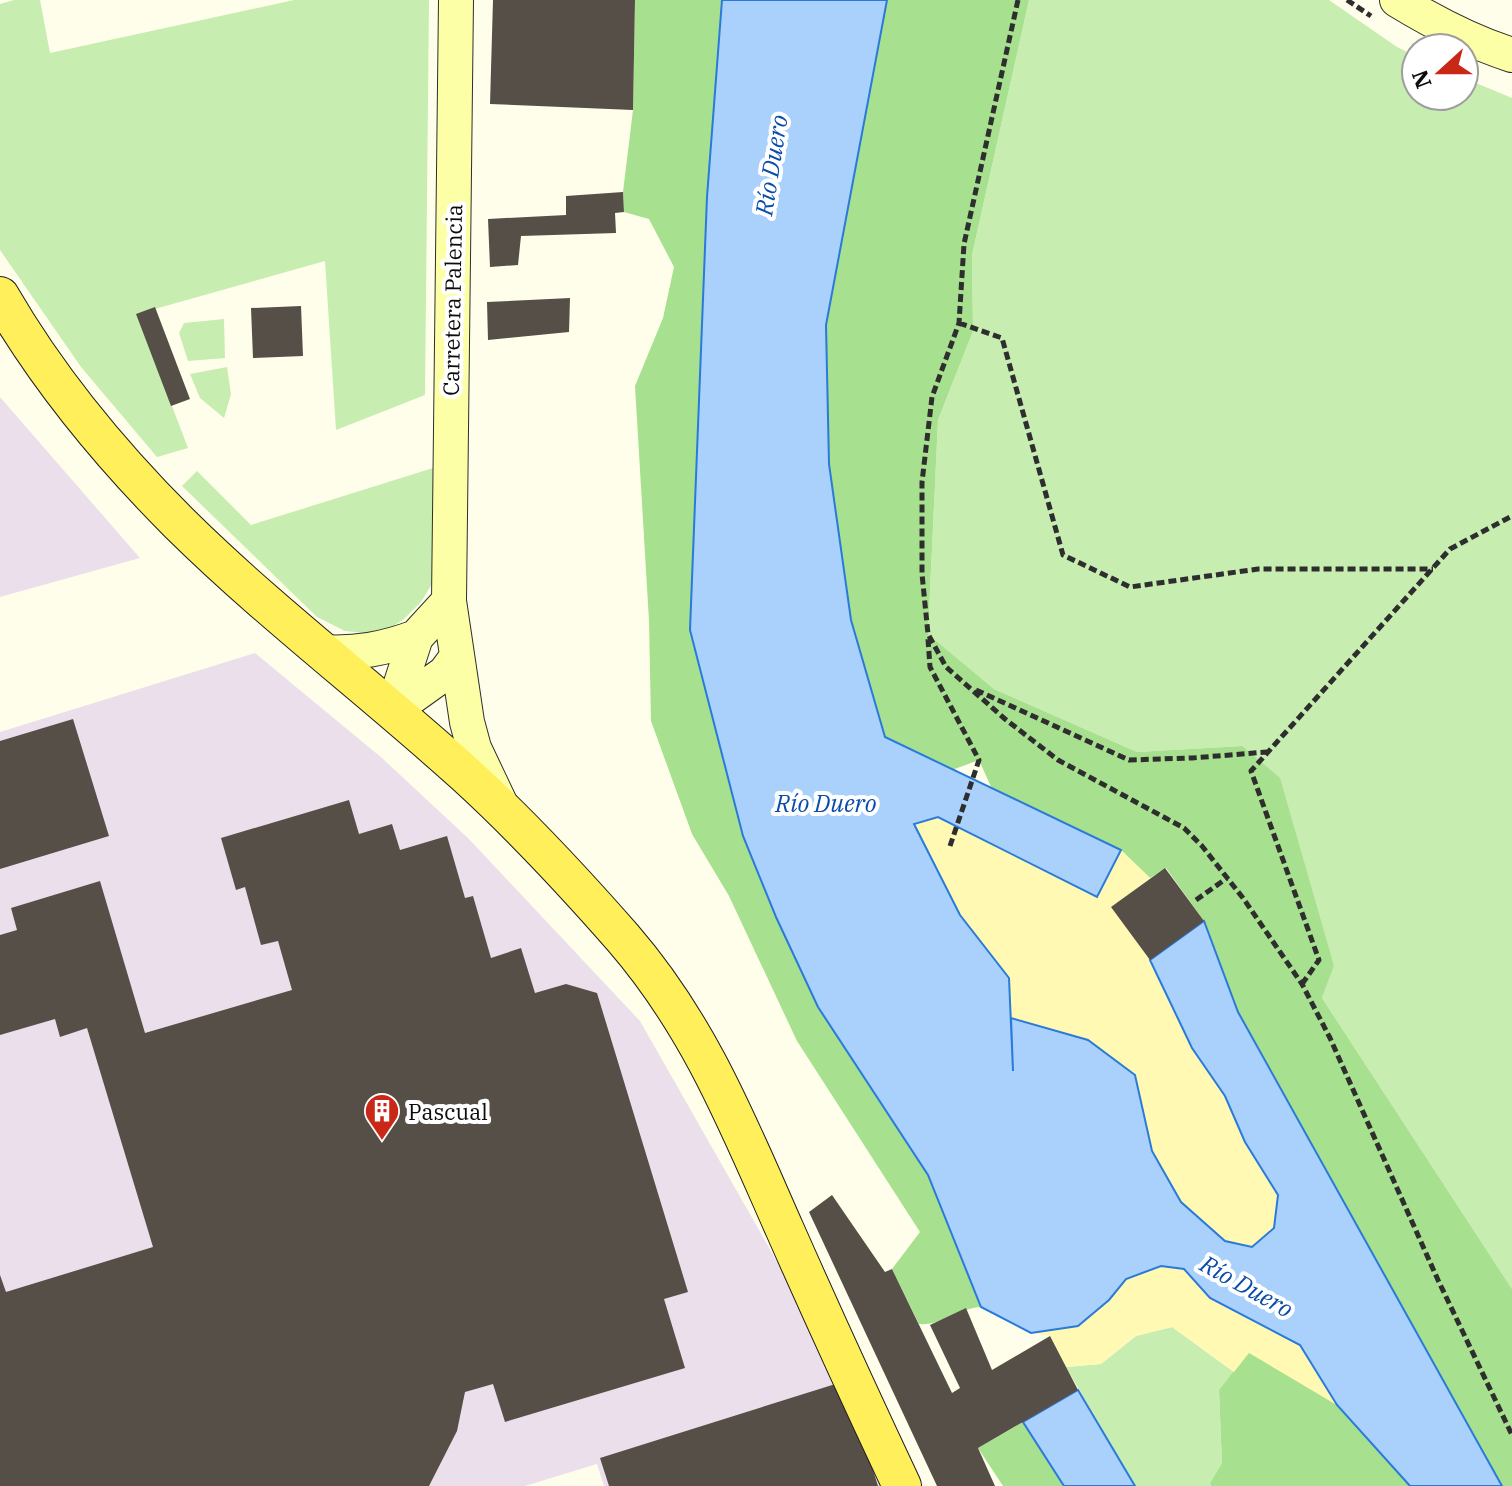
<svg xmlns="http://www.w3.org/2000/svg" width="1512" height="1486" font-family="'IBM Plex Serif',serif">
	<rect width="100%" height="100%" fill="#fffeeb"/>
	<!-- industrial -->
	<path fill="#ecdfec" d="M0,397L140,558L0,597Z
		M255,653L382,758L469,839L640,1021L841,1374L889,1486H604L597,1464L525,1486H0V732Z"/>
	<!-- green -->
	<path fill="#c7edb1" d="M14,0H40L50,53L294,0H429L425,395L336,430L325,261L137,314L188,448L157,457L81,367L0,250V4Z
		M1029,0H1329L1397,47L1416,56V96H1464V78L1512,98V1289L1322,998L1334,966L1242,746L1137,752L994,689L928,634L938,420L973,331L972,255Z
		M224,319L225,358L188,361L179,333L184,323Z
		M227,367L231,394L224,418L200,398L190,374Z
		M433,468L432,584L421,602L403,620L386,630L366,633L345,631L317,617L182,486L197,471L251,525Z
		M1172,1327L1234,1372L1219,1390L1222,1463L1210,1483L1211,1486H1135L1066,1367L1101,1364L1136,1336Z"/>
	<!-- forest -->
	<path fill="#a7e08e" d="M635,0H722L707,197L690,630L743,836L776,917L818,1007L928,1175L981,1307C958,1308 941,1326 919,1324L892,1269L920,1232L797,1041L729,896L692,834L651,721L649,621L635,386L663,318L674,267L649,219L624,212L623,192L633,110Z
		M887,0H1029L972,255L973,331L938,420L928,634L994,689L1137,752L1242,746L1280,778L1334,966L1322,998L1512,1289V1486H1502L1238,1012L1204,921L1166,868L1150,878L1121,850L992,789L979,760L952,770L885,737L851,619L829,464L826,325Z
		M1249,1352L1337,1405L1410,1486H1211L1210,1483L1222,1463L1219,1390Z
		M1023,1422L1064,1486H1003L978,1448Z"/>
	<!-- sand -->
	<path fill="#fff9b3" d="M938,817L1097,897L1121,850L1150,878L1112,907L1150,960L1192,1048L1225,1096L1245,1142L1278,1196L1274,1228L1252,1247L1225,1241L1181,1202L1152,1151L1142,1115L1088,1040L1011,1018L1009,978L960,915L913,824Z
		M1161,1266L1184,1269L1210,1298L1300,1344L1337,1405L1249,1353L1234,1372L1172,1327L1135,1336L1101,1364L1066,1367L1050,1336L1031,1333L1078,1326L1109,1300L1126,1279Z"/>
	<!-- water -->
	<path fill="#aad1fc" stroke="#297adb" stroke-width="2" d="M722,0H887L826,325L829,464L851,620L885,737L1121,850L1097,897L938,817L914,824L960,915L1009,978L1013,1071L1011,1018L1088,1040L1135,1075L1152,1151L1181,1202L1225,1241L1252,1247L1274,1228L1278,1195L1245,1142L1225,1096L1192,1048L1150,960L1204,921L1238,1012L1502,1486H1410L1337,1405L1300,1345L1210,1298L1184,1269L1161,1266L1126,1279L1109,1300L1078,1326L1031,1333L981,1307L928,1175L818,1007L776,917L743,836L690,630L707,197Z
		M1078,1390L1135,1486H1064L1023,1422Z"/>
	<!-- building -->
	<path fill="#564f47" d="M493,0H635L633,110L490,104Z
		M623,192L624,212L615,213L616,233L521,236L518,265L490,267L488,219L566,215V196Z
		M570,298L569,332L488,340L487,302Z
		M301,306L303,356L253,358L251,308Z
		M155,307L190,399L171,406L136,314Z
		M73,719L109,836L0,869V741Z
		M349,800L359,834L392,824L400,850L447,836L465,898L473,896L491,958L521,948L535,993L566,984L597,993L688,1292L664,1299L685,1368L505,1422L493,1384L465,1392L457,1431L429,1486H0V1275L6,1292L153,1247L87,1028L60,1037L55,1019L0,1035V935L17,930L11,908L100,881L145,1033L292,990L278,941L261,945L245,887L236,890L221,838Z
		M1165,868L1204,921L1150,960L1111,907Z
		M832,1195L885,1272L892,1269L952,1393L960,1388L930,1325L966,1308L992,1370L1050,1336L1078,1390L978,1448L995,1486H937L809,1212Z
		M845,1381L878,1486H609L600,1458Z"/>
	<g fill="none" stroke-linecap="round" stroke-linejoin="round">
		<defs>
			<path id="secondary" d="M456,0L449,601L467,722L474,748L501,805
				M1397,0C1433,22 1471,42 1512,55
				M322,652C356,654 384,649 416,637
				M392,711L416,637L449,601
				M392,711L445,673L456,658"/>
			<path id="primary" d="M0,296C48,379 111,455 179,523C269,612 371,689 465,774C521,825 573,881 623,938C700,1027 738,1124 785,1230C823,1316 862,1401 902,1486"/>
		</defs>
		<!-- secondary casing -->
		<use href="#secondary" stroke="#2e2e2e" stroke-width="36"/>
		<!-- primary casing -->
		<use href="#primary" stroke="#1d1d1d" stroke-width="40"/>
		<!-- path -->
		<path stroke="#2e2e2e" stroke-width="5" stroke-dasharray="8 4" stroke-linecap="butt" d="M1018,0L964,244L959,323L932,397L922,482V574L928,634L946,667L1005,719L1058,760L1184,828L1202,846L1243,898L1302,984L1330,1038L1438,1280L1512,1435
			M1347,0L1371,16
			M959,323L1002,338L1063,555L1130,587L1258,569H1433
			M928,639L930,667L979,760L949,849
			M976,690L1129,760L1192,758L1267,752
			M1196,900L1227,878
			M1302,984L1319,960L1251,771L1450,549L1512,516"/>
		<!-- secondary -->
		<use href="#secondary" stroke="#fcffa6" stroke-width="34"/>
		<!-- primary -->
		<use href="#primary" stroke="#ffef5b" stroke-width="38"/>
	</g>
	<!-- icons -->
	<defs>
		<symbol id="building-pin" viewBox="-11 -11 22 30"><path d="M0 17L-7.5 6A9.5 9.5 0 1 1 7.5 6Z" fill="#c92817" stroke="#fff"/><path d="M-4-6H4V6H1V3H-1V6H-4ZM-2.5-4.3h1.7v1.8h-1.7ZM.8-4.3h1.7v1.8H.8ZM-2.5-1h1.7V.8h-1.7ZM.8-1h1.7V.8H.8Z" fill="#fff"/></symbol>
	</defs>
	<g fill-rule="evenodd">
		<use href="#building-pin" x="362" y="1091" width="40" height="54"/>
	</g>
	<g text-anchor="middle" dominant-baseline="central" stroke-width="8" stroke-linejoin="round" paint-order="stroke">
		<!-- street labels -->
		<g font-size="22" fill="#0c0c0c" stroke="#fff">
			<text transform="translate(452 300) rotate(-89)">Carretera Palencia</text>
		</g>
		<!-- poi labels -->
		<g font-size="22" fill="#0c0c0c" stroke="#fff" text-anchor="start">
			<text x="408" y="1111">Pascual</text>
		</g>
		<!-- water labels -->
		<g font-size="24" font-style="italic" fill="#094ca9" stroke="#fff">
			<text transform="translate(771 165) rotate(-81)">Río Duero</text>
			<text x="826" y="803">Río Duero</text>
			<text transform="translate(1247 1286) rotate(29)">Río Duero</text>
		</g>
	</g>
	<!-- north arrow -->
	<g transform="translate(1440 72) rotate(249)"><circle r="38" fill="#ffffff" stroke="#9e9e9e" stroke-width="2"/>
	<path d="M0-6L14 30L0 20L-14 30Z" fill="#c92817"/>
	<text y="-12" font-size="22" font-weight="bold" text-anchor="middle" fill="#0c0c0c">N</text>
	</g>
</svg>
